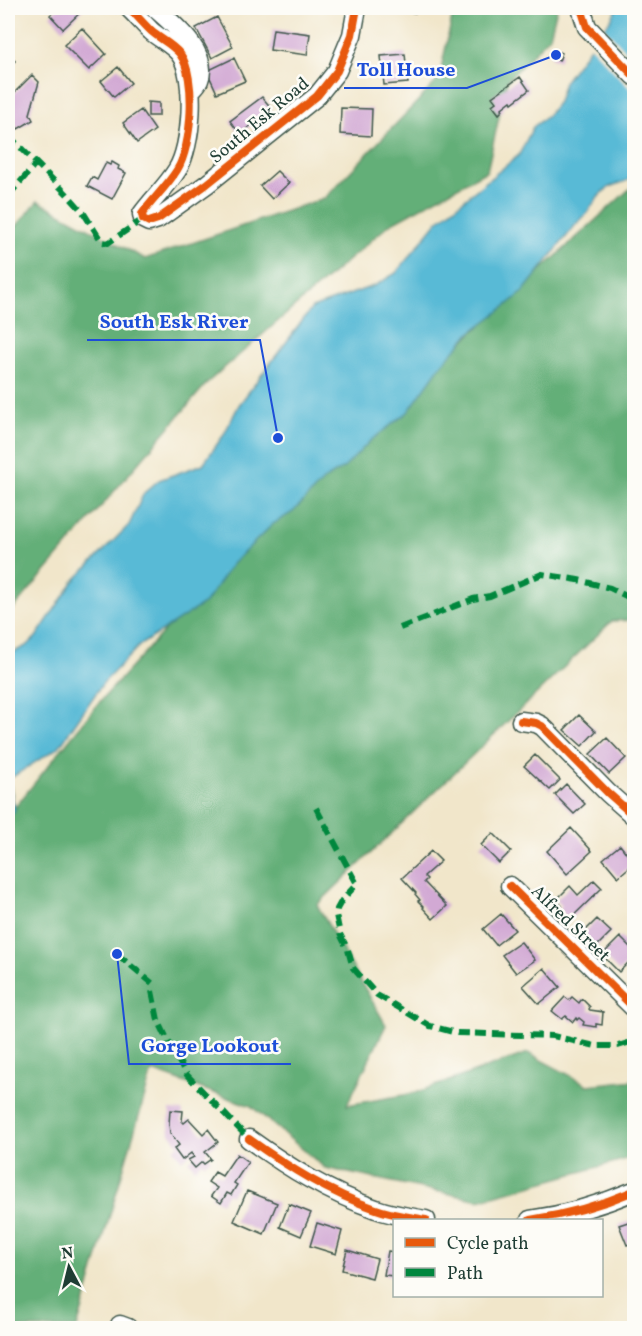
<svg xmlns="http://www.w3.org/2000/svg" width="642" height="1336" font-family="Vollkorn,serif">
	<rect width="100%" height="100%" fill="#fdfcf7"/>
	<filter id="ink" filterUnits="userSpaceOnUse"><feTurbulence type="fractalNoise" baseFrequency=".0167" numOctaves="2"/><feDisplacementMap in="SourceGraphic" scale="12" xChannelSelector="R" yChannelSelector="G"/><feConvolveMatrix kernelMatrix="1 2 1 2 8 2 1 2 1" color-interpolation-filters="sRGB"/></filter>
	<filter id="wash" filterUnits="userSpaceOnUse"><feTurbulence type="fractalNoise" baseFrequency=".008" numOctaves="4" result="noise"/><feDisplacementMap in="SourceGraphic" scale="24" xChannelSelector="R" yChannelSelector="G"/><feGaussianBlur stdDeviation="1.35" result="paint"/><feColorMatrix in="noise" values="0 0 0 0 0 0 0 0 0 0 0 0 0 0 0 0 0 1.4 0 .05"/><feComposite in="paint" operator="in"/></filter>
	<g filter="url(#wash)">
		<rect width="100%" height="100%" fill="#f1e6ca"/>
		<!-- forest -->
		<path fill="#64af78" stroke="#427656" stroke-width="1.5" d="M454,8H557L550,36L507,81L487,171L390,224L208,382L8,615V236L38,201L145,259L325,198L439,79Z
			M634,185V620L612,621L317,905L386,1025L347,1105L415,1093L528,1053L588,1085L634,1080V1157L479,1200L325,1168L251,1106L152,1071L77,1328H8V816L97,705L251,535Z"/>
		<!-- water -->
		<path fill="#58bad6" stroke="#3c7c85" stroke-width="1.5" d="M617,8H634V177C626,183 615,183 607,189C594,197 590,214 577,223L522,293L505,307L470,333L442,364L408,412L370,441L345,467L325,479L293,512L273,524L232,564L205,603L140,645L103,683L59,747L9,779L15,810L8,819V655L28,645L36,637L73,582L129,525L144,493L159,480L203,464L223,436L239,405L312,308L376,285L396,273L438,221L519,155L533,127L546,117L558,102L564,82L611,19Z"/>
		<!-- pier -->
		<path fill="#f1e6ca" d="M602,25L634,60V93L588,44Z"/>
		<g id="blocks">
			<!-- building -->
			<path fill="#d2a9d4" d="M58,8H82L84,9L63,29L50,15Z
				M389,8H416L415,13L389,9Z
				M217,17L233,47L212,58L196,28Z
				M82,28L106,54L89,70L64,45Z
				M273,29L310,34L307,55L270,50Z
				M554,50L562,53L559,61L551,57Z
				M8,53L15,61L8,68Z
				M405,54L408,83L384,85L381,56Z
				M234,58L245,81L217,93L207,71Z
				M118,67L131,83L114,97L101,81Z
				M32,75L39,82L30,114L33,120L18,129L8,114V99Z
				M520,77L529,90L512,103L511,101L502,108L503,110L499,114L492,105L496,102L492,97Z
				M262,97L272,109L240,134L230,121Z
				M148,102L159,103V116H148Z
				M341,108L372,109L371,136L340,134Z
				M141,110L155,130L137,143L123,123Z
				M112,162L119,166L118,169L126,173L112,199L87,186L92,177L97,180L106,163L110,165Z
				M277,171L289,183L272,199L260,186Z
				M579,715L596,731L582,746L564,730Z
				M607,738L626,758L609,774L590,754Z
				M535,755L560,780L550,790L524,766Z
				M566,784L585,804L574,814L555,795Z
				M571,828L592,851L567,874L547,851Z
				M493,833L511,851L499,863L481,845Z
				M620,845L634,863L618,877L603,859Z
				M431,851L441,861L424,876L427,879L424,882L447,906L433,919L423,908L424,907L418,901L420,900L415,894L416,893L402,878Z
				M594,880L602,888L569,920L559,909L562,906L556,900L570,886L578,895Z
				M501,914L515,930L496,945L483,929Z
				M597,919L611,932L595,948L581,935Z
				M620,937L634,951V957L619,972L602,955Z
				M521,942L535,960L516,973L502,955Z
				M544,968L560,987L539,1004L523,986Z
				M565,997L569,1000L572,997L579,1003L582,999L590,1007L589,1009L590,1010L603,1012L602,1025L596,1024V1027L583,1025L584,1022L579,1018L577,1020L576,1018L573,1022L566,1016L562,1019L552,1011Z
				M170,1110L183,1111L182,1121L184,1123L189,1119L203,1134L208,1129L218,1142L205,1152L211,1159L204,1164L202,1162L195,1168L188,1160L194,1157L191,1153L182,1160L174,1149L179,1145L170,1133L169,1124Z
				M237,1154L248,1162L234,1183L237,1185L231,1195L227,1193L221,1203L211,1196L217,1188L208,1182L215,1172L222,1176Z
				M247,1191L277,1203L264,1234L234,1221Z
				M289,1204L311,1213L301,1236L280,1227Z
				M634,1220V1242L627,1245L619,1225Z
				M317,1223L342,1231L336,1254L310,1246Z
				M347,1250L377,1259L372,1278L342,1270Z
				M388,1251L394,1252V1276L384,1275Z"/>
		</g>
	</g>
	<g filter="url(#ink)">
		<use href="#blocks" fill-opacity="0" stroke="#3e564a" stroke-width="1.5"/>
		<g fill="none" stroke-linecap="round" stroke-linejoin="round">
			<defs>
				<path id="minor" d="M129,8C136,15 143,23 151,31C160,39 172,44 180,54C197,77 192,147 177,170C167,186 153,199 142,214L143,219L149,222L158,219L207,184L317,96L337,71L352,35L357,8
					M155,8C173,24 210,53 199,80C197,85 193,88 190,91
					M581,8L587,27L634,76
					M521,721L536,723L542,726L608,793L634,816
					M510,886L634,1008
					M249,1139C288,1167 329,1193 376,1209C392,1215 410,1217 426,1220
					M530,1220C565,1215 601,1205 634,1191
					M120,1325L128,1328"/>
			</defs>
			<!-- minor casing -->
			<use href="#minor" stroke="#3e564a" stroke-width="21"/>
			<!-- minor -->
			<use href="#minor" stroke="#fff" stroke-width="18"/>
			<!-- quiet -->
			<path stroke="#00873e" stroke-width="6" stroke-dasharray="12 6" stroke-linecap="butt" d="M8,135L67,194L83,212L102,242L108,243L143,219
				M8,196L36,164
				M400,628L473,599L490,596L542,574L578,580L610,588L634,600
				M316,808L357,884L342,900L337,909L336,915L340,934L348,950L353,968L377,995L430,1026L457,1033L553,1036L595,1046H618L634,1041
				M117,954L152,983
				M152,991L158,1020L175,1055L187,1075L249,1139"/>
			<defs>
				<path id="cycleway" d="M129,8C136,15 143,23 151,31C160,39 172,44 180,54C197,77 192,147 177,170C167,186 153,199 142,214L143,219L149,222L158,219L207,184L317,96L337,71L352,35L357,8
					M581,8L587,27L634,76
					M521,721L536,723L542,726L608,793L634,816
					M510,886L634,1008
					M249,1139C288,1167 329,1193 376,1209C392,1215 410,1217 426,1220
					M530,1220C565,1215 601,1205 634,1191"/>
			</defs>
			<!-- cycleway casing -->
			<use href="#cycleway" stroke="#fdfcf7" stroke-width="11"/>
			<!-- cycleway -->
			<use href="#cycleway" stroke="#e8590c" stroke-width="8"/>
		</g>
	</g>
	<g text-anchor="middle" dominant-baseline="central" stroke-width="5" stroke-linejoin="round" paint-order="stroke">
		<!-- street labels -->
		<g font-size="18" fill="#1f3d34" stroke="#fdfcf7">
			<text transform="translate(260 121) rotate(-40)">South Esk Road</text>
			<text transform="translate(570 924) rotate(44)">Alfred Street</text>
		</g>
	</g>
	<!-- callouts -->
	<path fill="none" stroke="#1d4ed8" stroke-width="2" d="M556 55L467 88H344M278 438L260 340H87M117 954L129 1064H291"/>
	<g fill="#1d4ed8" stroke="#fdfcf7" stroke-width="2">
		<circle cx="556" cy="55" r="6"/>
		<circle cx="278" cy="438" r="6"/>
		<circle cx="117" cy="954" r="6"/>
	</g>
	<g font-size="20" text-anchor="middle" font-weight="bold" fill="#1d4ed8" stroke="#fdfcf7" stroke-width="5" stroke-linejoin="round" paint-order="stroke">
		<text x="406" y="76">Toll House</text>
		<text x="174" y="328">South Esk River</text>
		<text x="210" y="1052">Gorge Lookout</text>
	</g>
	<!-- margin -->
	<rect width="642" height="1336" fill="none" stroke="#fdfcf7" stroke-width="30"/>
	<!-- legend -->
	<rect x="393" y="1219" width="210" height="78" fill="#fdfcf7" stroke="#a4b0a9" stroke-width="1.5"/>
	<rect x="405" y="1238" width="30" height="9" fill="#e8590c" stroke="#a4b0a9" stroke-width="1.5"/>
	<text x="447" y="1249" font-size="18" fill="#1f3d34">Cycle path</text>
	<rect x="405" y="1268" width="30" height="9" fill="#00873e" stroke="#a4b0a9" stroke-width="1.5"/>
	<text x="447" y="1279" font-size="18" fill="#1f3d34">Path</text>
	<!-- north arrow -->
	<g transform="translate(69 1267) rotate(353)" stroke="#fdfcf7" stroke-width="4.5" paint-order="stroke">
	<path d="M0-4.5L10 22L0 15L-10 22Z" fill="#1f3d34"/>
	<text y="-9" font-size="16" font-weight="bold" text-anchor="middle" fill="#1f3d34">N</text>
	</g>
</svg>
